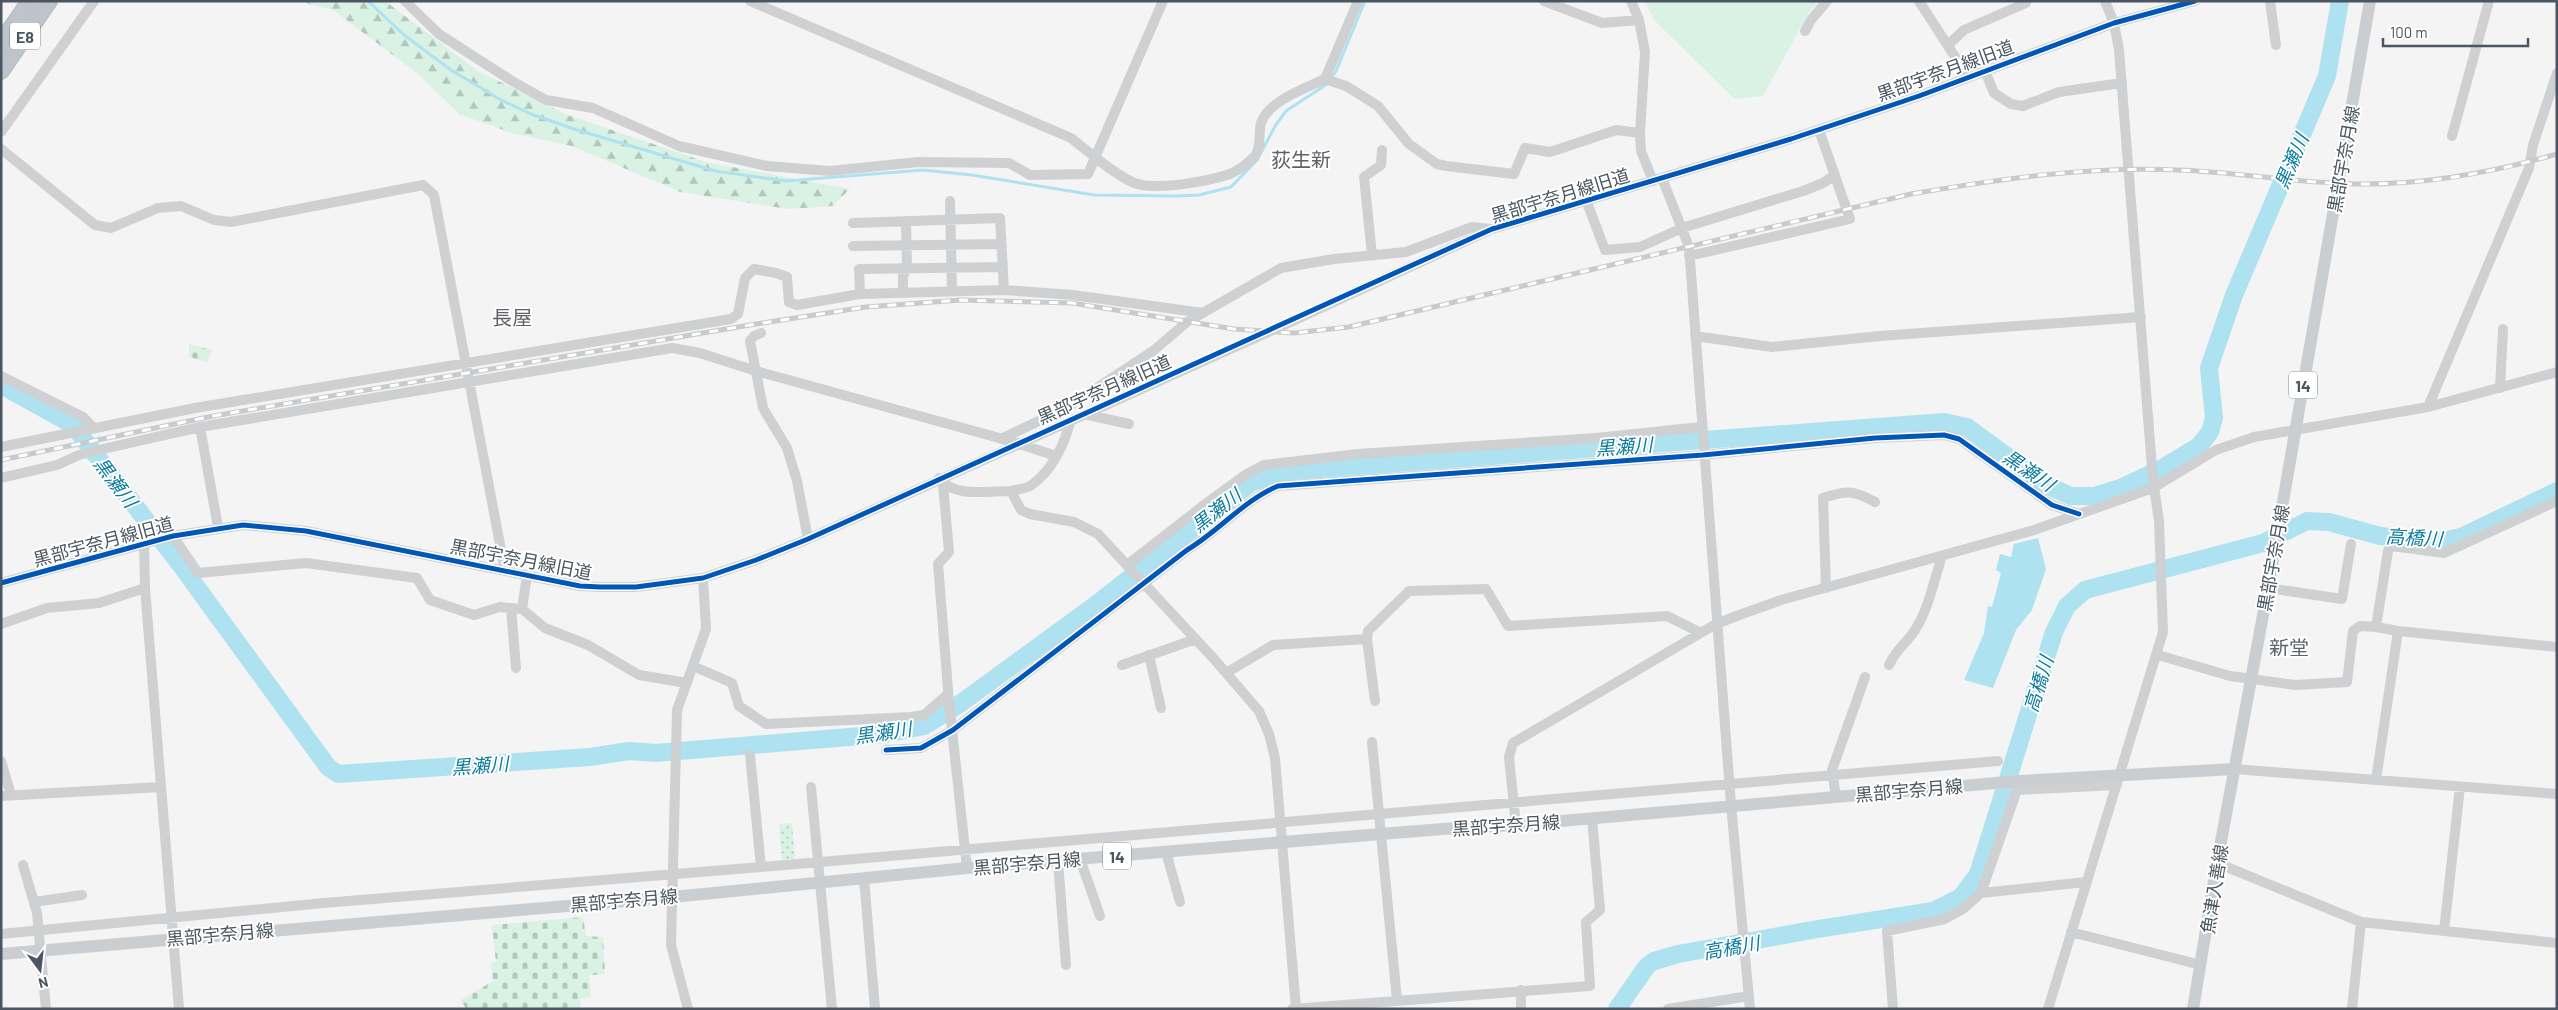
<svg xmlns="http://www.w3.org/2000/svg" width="2558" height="1010" font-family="Barlow,'Noto Sans JP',sans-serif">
	<defs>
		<pattern id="forest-firs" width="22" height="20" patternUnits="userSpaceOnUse" patternTransform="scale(1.25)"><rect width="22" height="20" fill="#d9f2e3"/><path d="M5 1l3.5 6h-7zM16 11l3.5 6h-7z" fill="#b2c7bb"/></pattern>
		<pattern id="cemetery-stones" width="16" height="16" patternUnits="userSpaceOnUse" patternTransform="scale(1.25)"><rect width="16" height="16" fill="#d9f2e3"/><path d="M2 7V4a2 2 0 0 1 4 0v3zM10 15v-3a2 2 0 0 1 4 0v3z" fill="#b2c7bb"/></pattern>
		<pattern id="park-dots" width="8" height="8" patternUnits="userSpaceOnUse" patternTransform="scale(1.25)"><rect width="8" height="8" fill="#d9f2e3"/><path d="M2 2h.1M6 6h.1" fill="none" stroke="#b2c7bb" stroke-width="1.8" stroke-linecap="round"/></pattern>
	</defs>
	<rect width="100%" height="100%" fill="#f4f4f4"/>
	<!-- grass -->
	<path fill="#d9f2e3" d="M1644,1H1820L1811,9L1763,96L1735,99L1655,21Z"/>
	<!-- forest -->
	<path fill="url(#forest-firs)" d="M298,1H385L478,71L565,114L706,162L850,189L832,206L788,209L680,192L572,146L512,133L459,114L417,73L333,10Z"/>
	<!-- cemetery -->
	<path fill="url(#cemetery-stones)" d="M189,344L212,350L207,362L189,357Z
		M583,917L586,936L603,937L605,974L589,975L591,997L580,999L581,1009H466L461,1000L493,981L491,963L496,962L492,925Z"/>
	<!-- park -->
	<path fill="url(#park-dots)" d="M792,823L795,859L782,860L779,824Z"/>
	<!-- water -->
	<path fill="#aee2f0" d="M2038,538L2046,569L2032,610L2016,630L1993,688L1964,680L1984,633L1988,606L1992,607L2001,573L1996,570L2000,554L2011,557L2014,544Z"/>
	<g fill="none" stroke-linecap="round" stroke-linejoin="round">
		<!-- stream -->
		<path stroke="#aee2f0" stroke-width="3" d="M368,1L404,35L451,70L501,100L531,114L574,129L715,171L786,181L923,170L972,175L1094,195L1177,196L1199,195L1231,187L1258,159
			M1262,151L1275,126L1286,111L1327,84L1336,71L1365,1"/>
		<!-- river -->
		<path stroke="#aee2f0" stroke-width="18" d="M1,385L73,425L182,567L328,767L338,774L590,757L629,751L656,753L885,734L924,726L961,703L1094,606L1252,482L1291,471L1944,422L1967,427L2048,486L2071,496H2094L2123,487L2161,469L2199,446L2210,432L2214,418L2209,368L2234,295L2327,76L2340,1
			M1617,1009L1647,966L1654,961L1678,954L1818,929L1933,911L1961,897L1978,874L2054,632L2067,606L2085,590L2263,543L2307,521L2329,522L2380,536L2436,542L2461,537L2557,491"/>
		<defs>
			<path id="highway" d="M1,43L30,1
				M1,71L49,1"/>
		</defs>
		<!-- highway casing -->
		<use href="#highway" stroke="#b9bec3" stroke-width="18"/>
		<!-- minor -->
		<path stroke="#ced0d2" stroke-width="10" d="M405,1L439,34L512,81L546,100L593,108L679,146L767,166L830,171L918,162L1009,163L1030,175L1088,174L1163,1
			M750,1L1071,138C1090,153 1110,171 1132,182C1153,192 1209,181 1230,174C1239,170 1248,163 1255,156C1262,147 1258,133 1261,123C1267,102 1307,87 1325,79L1358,1
			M1544,1L1602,23L1639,20L1645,52L1640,133L1641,151L1653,181
			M1631,1L1639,20
			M1919,1L1968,77
			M2270,1L2276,45
			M1805,31L1811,20L1827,1
			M1948,45L1964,30L2026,3
			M1985,71L1994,93L2011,104L2023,106L2059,92L2122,83
			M1325,79L1346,86L1378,106L1409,144L1437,164L1446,166L1514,174L1525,148L1550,152L1616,130L1640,133
			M1,132L94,1
			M2452,136L2489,1
			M1,149L95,225L111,228L158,208L181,206L214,220L231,222L423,185L434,195L505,571
			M1662,178L1689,247L1731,805L1750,1009
			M1586,200L1605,250L1640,247L1682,228L1803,191L1823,183L1835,175
			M950,201L952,291
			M853,223L1000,218L1004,290
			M853,246L1001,244
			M1372,255L1364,177L1381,165L1382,150
			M1689,256L1850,219L1819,130
			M903,292V276L907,268L906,221
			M860,294L859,269L1003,267
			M1293,321L1492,229L1791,139L1919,96L2114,23L2195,1
			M761,333L754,336L750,341L763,408L787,448L797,481L808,539
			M1695,336L1772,347L1880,336L2141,317
			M1,376L83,417L94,428
			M2500,388L2503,329
			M2428,407L2529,168L2533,145L2557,73
			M1084,414L1129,424
			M200,427L218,527
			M1001,439L1068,407L1153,351L1187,322L1281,268L1334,259L1406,252L1472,227L1491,229
			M1,447L195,408L731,319L738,314L745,278L754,269L776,273L787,277L789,302L797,305L860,294L1004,290L1073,295L1203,313
			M1,478L57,465L79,455L103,449L200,427L672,348L700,353L756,371L1017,443L1056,456
			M939,478C953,498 989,491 1011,491L1021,510L1030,514L1074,522L1098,534L1214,659L1259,711L1269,734L1275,758L1296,1009
			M943,484L949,552L938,564L949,702L967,868
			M1011,491C1017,489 1025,489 1030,486C1052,472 1065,443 1071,419
			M173,536L198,573L306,563L417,578L430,600L474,615L500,607L522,609L527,576
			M144,544L145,588L179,1009
			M1127,565L1208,502L1245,475L1264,465L1358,454L1596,438L1701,427
			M1,583L173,536L243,525L306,531L580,586L600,587H636L703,578L756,560L808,539L1226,351
			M1826,588L1823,498C1847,490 1853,490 1875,502
			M2268,588L2342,599L2351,544
			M511,608L516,668
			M522,609L545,628L588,645L639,675L687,683
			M1,624L47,608L99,603L145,588
			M2398,631L2376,627L2388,551L2392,546L2444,553L2557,501
			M1149,655L1161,708
			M2158,655L2230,676L2295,685L2347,682L2353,631L2360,626L2376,627
			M1122,665L1196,639
			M1889,665C1897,648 1906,644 1915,630C1929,608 1934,580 1942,556
			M693,666L732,683L739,706L766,724L911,717L924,715L948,694
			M1226,673L1273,645L1367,639
			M1375,701L1367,639L1368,631L1409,591L1486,589L1508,626L1667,616L1701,633
			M1372,742L1379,814L1998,761
			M886,750L921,748L953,730L1187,550C1219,531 1244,500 1278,486L1703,455L1875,438L1944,435L1959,439L2052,505L2079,514
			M750,755L761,867L1379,814L1397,1000
			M1,761L11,795
			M2234,769L2557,794
			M2376,780L2398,631L2557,647
			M811,787L832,1009
			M1,796L161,787
			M1836,797L1832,770L1865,677
			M1516,825L1509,757L1513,743L1716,624L1742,614L1781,600L2034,530L2153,488L2216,450L2254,437L2428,407L2557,372
			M1166,852L1180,902
			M1080,859L1100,916
			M1058,861L1066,965
			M2217,863L2361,922L2557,943
			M23,865L37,913L46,1009
			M864,878L875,1009
			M1981,893L2017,790L2117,785
			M34,902L82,895
			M2444,931L2460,787
			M2071,932L2201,965
			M1,934L324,903L761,867
			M688,1009L671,945L677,710L706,629L703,578
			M1292,1009L1590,986L1586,922L1600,910L1592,818
			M1521,1009V990
			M1668,1009L1749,996
			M1893,1009L1887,931L1945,919L1963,909L1981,893L2086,882
			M2048,1009L2163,632L2159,521L2153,480L2119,50L2114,23L2105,1
			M2352,1009L2361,922"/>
		<!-- major -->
		<path stroke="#caced1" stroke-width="12" d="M1,954L662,898L967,868L1442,829L1516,825L2019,781L2234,769
			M2193,1009L2217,863L2268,588L2370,1"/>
		<!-- highway -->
		<use href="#highway" stroke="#bec4c9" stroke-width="15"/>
		<defs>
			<path id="rail" d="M1,460L213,416L750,325L866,307L961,300L1072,303L1234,329L1294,333L1349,327L1911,194C1999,179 2088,166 2178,170C2237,172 2296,183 2356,184C2424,185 2491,173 2557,154"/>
		</defs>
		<!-- rail casing -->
		<use href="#rail" stroke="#c9cacc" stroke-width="5"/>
		<!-- rail -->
		<use href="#rail" stroke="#fff" stroke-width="3" stroke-dasharray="9" stroke-linecap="butt"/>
		<!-- minor-bridge -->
		<path stroke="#ced0d2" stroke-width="10" d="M1226,351L1293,321"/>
		<defs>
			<path id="cycleway" d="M1,583L173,536L243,525L306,531L580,586L600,587H636L703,578L756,560L808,539L1492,229L1791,139L1919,96L2114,23L2195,1
				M886,750L921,748L953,730L1187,550C1219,531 1244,500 1278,486L1703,455L1875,438L1944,435L1959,439L2052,505L2079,514"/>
		</defs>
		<!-- cycleway casing -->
		<use href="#cycleway" stroke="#fff" stroke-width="8"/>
		<!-- cycleway -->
		<use href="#cycleway" stroke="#0057b8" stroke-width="5"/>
	</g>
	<g text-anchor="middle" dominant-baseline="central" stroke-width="4" stroke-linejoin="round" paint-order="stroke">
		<!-- shield labels -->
		<g fill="#fff" stroke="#808990" stroke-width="1">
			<rect x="10" y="22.5" width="30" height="27" rx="4"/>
			<rect x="2289" y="371.5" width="28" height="27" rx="4"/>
			<rect x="1103" y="842.5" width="28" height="27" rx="4"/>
		</g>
		<g font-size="16" font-weight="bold" fill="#4a5661">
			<text x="25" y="36">E8</text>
			<text x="2303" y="385">14</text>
			<text x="1117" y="856">14</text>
		</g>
		<!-- street labels -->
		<g font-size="18" fill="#4a5661" stroke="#fff">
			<text transform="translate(1945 70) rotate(-20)">黒部宇奈月線旧道</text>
			<text transform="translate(2343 159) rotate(-80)">黒部宇奈月線</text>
			<text transform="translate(1560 195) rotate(-17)">黒部宇奈月線旧道</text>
			<text transform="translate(1104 389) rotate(-24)">黒部宇奈月線旧道</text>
			<text transform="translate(103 541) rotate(-15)">黒部宇奈月線旧道</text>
			<text transform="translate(2273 558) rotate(-80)">黒部宇奈月線</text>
			<text transform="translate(521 559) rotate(11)">黒部宇奈月線旧道</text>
			<text transform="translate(1909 790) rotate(-5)">黒部宇奈月線</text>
			<text transform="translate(1506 825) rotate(-4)">黒部宇奈月線</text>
			<text transform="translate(1027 863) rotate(-5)">黒部宇奈月線</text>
			<text transform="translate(2214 889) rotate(-81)">魚津入善線</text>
			<text transform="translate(624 900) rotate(-5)">黒部宇奈月線</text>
			<text transform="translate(220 934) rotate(-5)">黒部宇奈月線</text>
		</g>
		<!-- water labels -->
		<g font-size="19" font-style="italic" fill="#0c7c9b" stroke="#fff">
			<text transform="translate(2291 161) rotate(-67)">黒瀬川</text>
			<text transform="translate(1624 446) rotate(-4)">黒瀬川</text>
			<text transform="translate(2029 470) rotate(34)">黒瀬川</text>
			<text transform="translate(116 482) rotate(53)">黒瀬川</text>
			<text transform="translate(1216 510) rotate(-38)">黒瀬川</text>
			<text transform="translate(2414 537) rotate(3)">高橋川</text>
			<text transform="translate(2038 684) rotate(-73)">高橋川</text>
			<text transform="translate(883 732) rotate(-8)">黒瀬川</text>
			<text transform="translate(480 765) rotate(-4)">黒瀬川</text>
			<text transform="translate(1731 947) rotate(-10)">高橋川</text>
		</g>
		<!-- quarter labels -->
		<g font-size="20" fill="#5f6368" stroke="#fff">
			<text x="1301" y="159">荻生新</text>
			<text x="512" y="317">長屋</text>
			<text x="2289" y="647">新堂</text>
		</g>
	</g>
	<!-- border -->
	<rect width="2558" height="1010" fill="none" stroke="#4a5661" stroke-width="5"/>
	<!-- north arrow -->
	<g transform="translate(40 970) rotate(165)" stroke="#ffffff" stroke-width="4" paint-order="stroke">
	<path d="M0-4L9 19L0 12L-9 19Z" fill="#4a5661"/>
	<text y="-8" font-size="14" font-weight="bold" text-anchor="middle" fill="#4a5661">N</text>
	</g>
	<!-- scale -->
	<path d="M2383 38v8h145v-8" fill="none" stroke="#4a5661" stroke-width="2.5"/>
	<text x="2390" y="38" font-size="15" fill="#4a5661" stroke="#ffffff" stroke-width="4" paint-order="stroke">100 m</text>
</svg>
